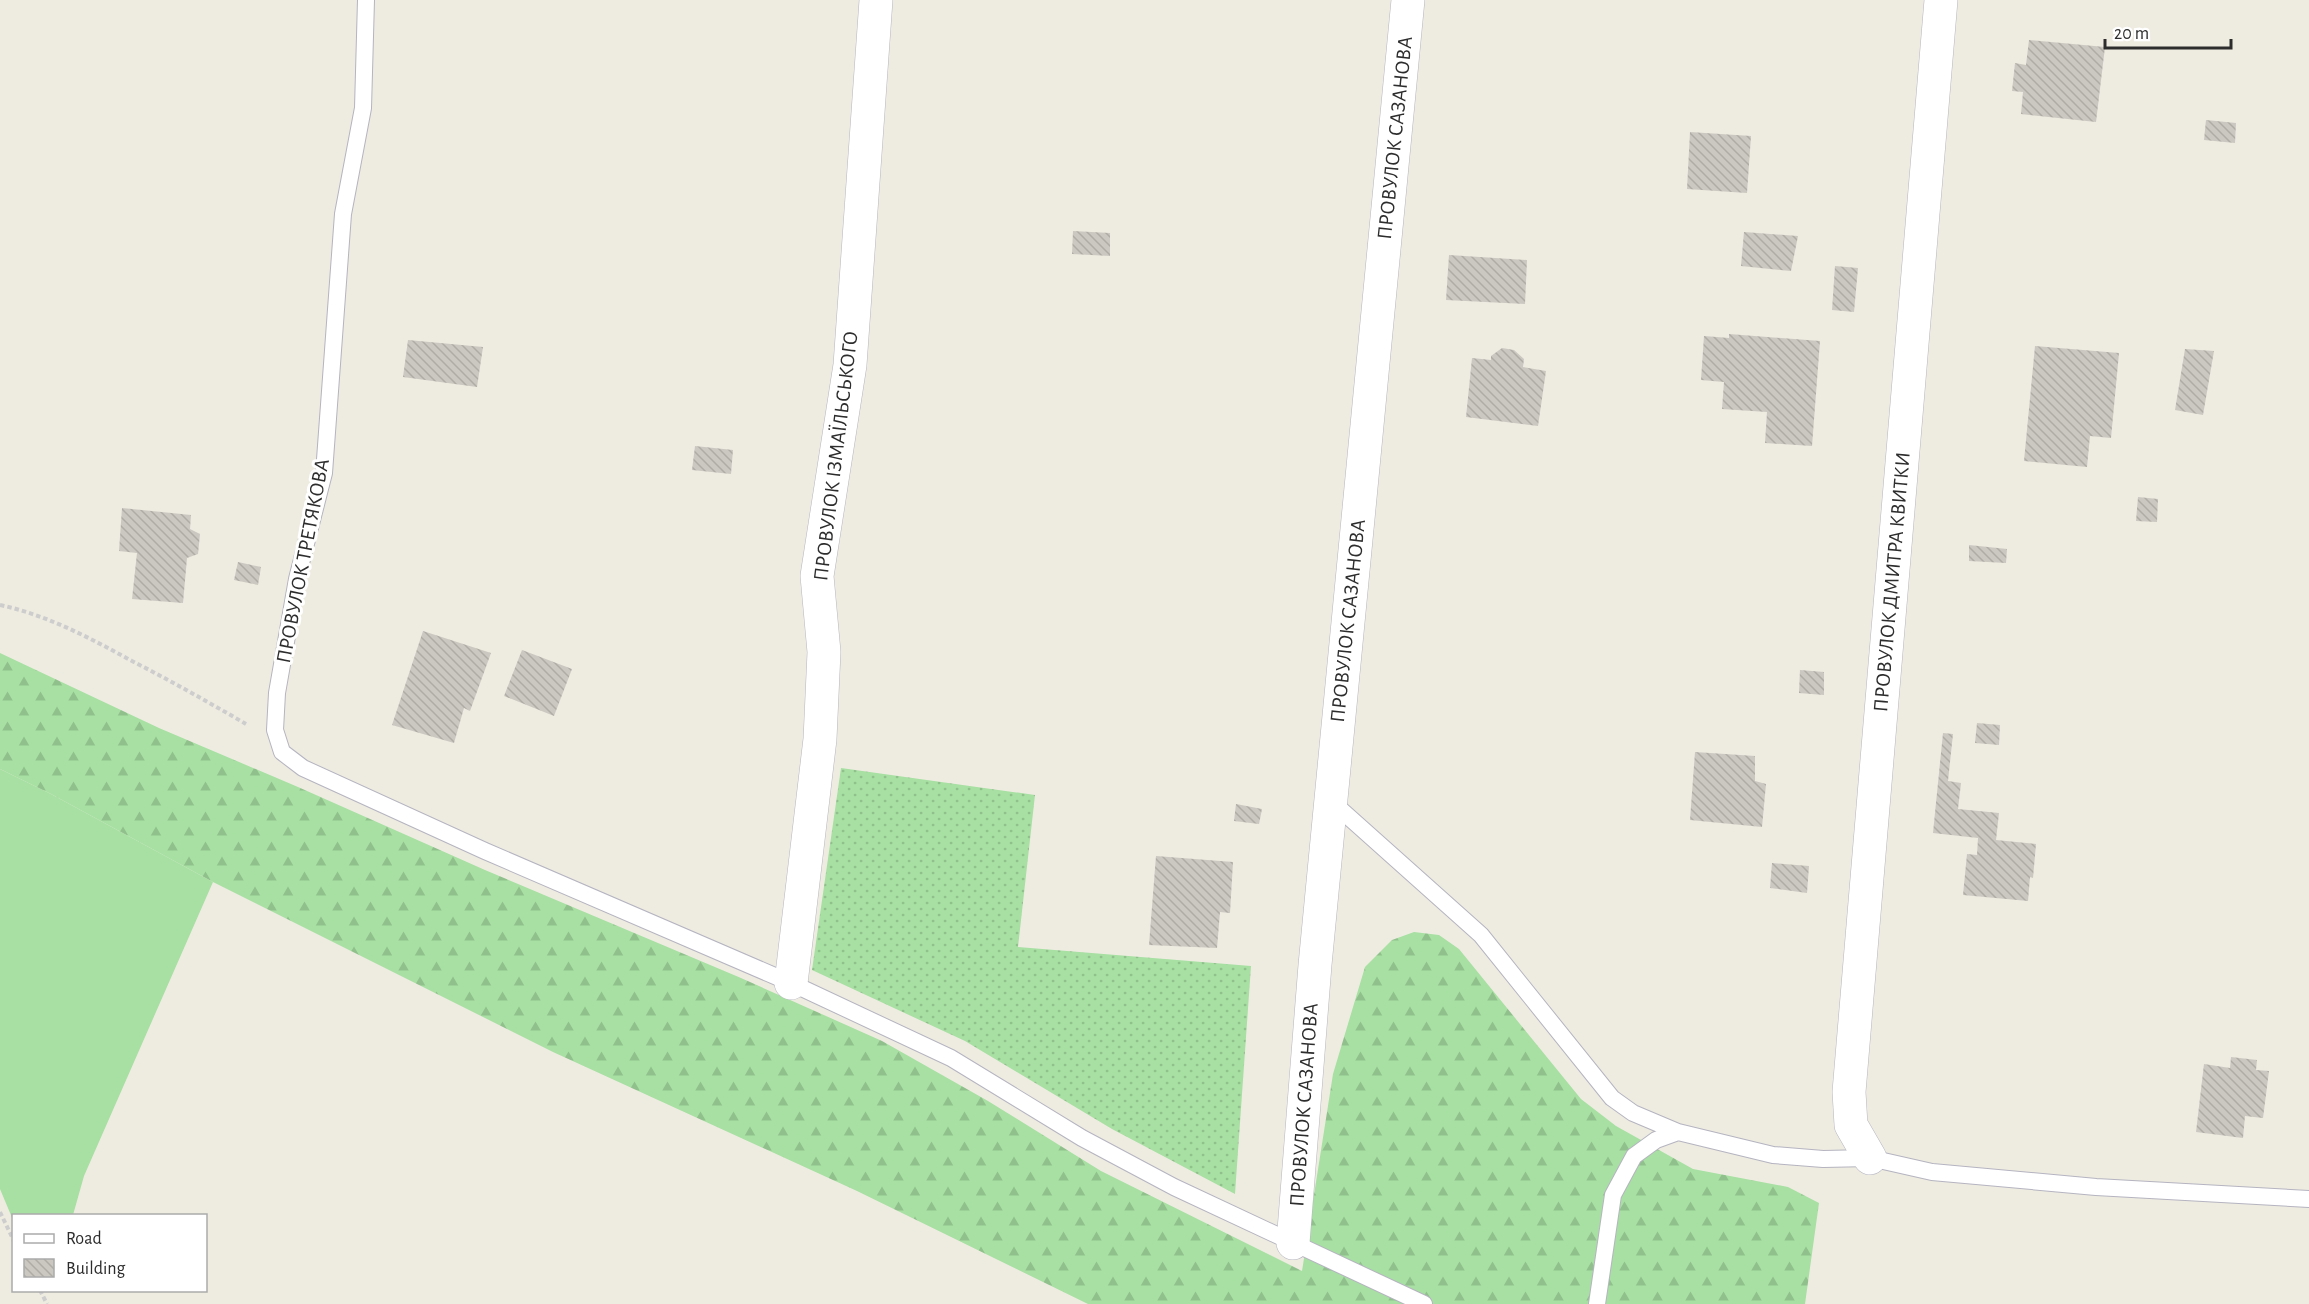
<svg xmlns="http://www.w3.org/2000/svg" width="2309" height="1304" font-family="'Alegreya Sans',sans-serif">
	<defs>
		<pattern id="forest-firs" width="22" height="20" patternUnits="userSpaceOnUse" patternTransform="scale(1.5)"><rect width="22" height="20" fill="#a7e0a2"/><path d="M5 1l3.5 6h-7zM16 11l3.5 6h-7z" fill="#90c08c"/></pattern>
		<pattern id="garden-dots" width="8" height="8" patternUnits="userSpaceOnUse" patternTransform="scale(1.5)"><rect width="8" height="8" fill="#a7e0a2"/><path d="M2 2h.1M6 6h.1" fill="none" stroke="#90c08c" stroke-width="1.8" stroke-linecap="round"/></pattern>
		<pattern id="building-back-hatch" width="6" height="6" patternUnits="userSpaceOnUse" patternTransform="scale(1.5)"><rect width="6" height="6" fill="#cac8c0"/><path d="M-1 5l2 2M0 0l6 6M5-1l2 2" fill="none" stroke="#aeaca5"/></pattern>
	</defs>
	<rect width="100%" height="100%" fill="#eeece1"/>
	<!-- grass -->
	<path fill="#a7e0a2" d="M0,769L51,794L213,882L84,1176L73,1215L14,1216L13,1220L0,1189Z"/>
	<!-- forest -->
	<path fill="url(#forest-firs)" d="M0,653L159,728L298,787L485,870L741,978L882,1041L988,1101L1101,1171L1302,1271L1333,1074L1365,967L1392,940L1414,932L1439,935L1459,949L1581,1099L1616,1126L1693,1169L1788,1187L1819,1203L1805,1304H1088L857,1191L553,1052L213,882L51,794L0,769Z"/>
	<!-- garden -->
	<path fill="url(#garden-dots)" d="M841,768L1035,795L1018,947L1251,966L1235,1194L1112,1129L965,1041L812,970Z"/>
	<!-- building -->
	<path fill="url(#building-back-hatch)" d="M2029,40L2105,47L2096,122L2021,114L2023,92L2012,91L2015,63L2026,65Z
		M2206,120L2236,123L2235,143L2204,140Z
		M1690,132L1751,136L1747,193L1687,189Z
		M1073,231L1110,233V256L1072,254Z
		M1744,232L1798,236L1791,271L1741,266Z
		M1449,255L1527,260L1525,304L1446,300Z
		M1835,266L1858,268L1854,312L1832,310Z
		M1729,334L1820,341L1812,446L1765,443L1767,412L1722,409L1724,382L1701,380L1704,336L1729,338Z
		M408,340L483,347L477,387L403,377Z
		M2035,346L2119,353L2111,438L2090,436L2087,467L2024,461Z
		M1502,348L1514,350L1524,359L1523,367L1546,371L1538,426L1466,417L1472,358L1491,360V356Z
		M2185,349L2214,351L2203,415L2175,410Z
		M695,446L733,450L731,474L692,470Z
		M2138,497L2158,499L2157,522L2136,521Z
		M122,508L191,515L190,529L200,534L198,554L187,558L183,603L132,599L137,553L119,551Z
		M1969,545L2007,549L2006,563L1969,561Z
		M238,562L261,567L258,585L234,580Z
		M423,631L491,653L470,711L464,708L454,743L392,725Z
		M522,650L572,669L554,716L504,696Z
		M1800,670L1824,672V695L1799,693Z
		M1977,723L2000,725L1999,745L1975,743Z
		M1943,733L1953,734L1948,781L1961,783L1958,809L1999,813L1996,840L2036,844L2033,878L2030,877L2028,901L1963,895L1967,854L1977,855L1978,838L1933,833Z
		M1695,752L1755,756V781L1766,784L1762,827L1690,820Z
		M1236,804L1262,809L1259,824L1234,821Z
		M1156,856L1233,862L1230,913L1220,912L1217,948L1149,945Z
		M1772,863L1809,866L1807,893L1770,888Z
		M2231,1057L2257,1060L2256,1070L2269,1071L2263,1118L2245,1116L2243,1138L2196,1132L2204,1064L2230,1068Z"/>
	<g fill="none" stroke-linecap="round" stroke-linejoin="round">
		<defs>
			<path id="lane" d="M366,0L363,108L343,214L324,473L297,579L277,693L275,730L282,752L303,768L485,851L791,983L951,1058L1082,1138L1174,1187L1424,1304
				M1331,801L1481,935L1612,1098L1633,1113L1678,1132
				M1597,1304L1613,1195L1634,1156L1656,1140L1678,1132L1773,1155L1823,1159L1870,1158L1932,1172L2096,1187L2309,1199"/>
			<path id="street" d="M791,983L820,739L824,652L817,576L850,365L876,0
				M1870,1158L1851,1125L1849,1092L1941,0
				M1293,1243L1315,965L1408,0"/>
		</defs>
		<!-- lane casing -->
		<use href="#lane" stroke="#b5b4c0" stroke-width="18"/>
		<!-- street casing -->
		<use href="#street" stroke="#b5b4c0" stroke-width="34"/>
		<!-- path -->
		<path stroke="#cdcdcd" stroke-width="4" stroke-dasharray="4.5 3" stroke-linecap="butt" d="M0,605C47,615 90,638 132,661C171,681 208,702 246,724
			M0,1212L14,1241
			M40,1290L47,1304"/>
		<!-- lane -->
		<use href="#lane" stroke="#fff" stroke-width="16"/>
		<!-- street -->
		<use href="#street" stroke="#fff" stroke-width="33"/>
	</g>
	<g text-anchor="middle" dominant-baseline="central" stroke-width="6" stroke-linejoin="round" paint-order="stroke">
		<!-- street labels -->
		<g font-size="21" fill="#2d2d2d" stroke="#fff">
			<text transform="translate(1395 138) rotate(-84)">ПРОВУЛОК САЗАНОВА</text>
			<text transform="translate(836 456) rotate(-83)">ПРОВУЛОК ІЗМАЇЛЬСЬКОГО</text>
			<text transform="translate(303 561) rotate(-79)">ПРОВУЛОК ТРЕТЯКОВА</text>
			<text transform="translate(1892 582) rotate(-85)">ПРОВУЛОК ДМИТРА КВИТКИ</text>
			<text transform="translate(1348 621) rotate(-84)">ПРОВУЛОК САЗАНОВА</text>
			<text transform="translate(1304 1105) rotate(-86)">ПРОВУЛОК САЗАНОВА</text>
		</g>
	</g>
	<!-- legend -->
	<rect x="12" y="1214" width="195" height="78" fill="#ffffff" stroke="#ababab" stroke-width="1.5"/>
	<rect x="24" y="1234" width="30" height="9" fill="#ffffff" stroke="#ababab" stroke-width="1.5"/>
	<text x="66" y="1244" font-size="18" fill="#2d2d2d">Road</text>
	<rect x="24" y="1259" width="30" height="18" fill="url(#building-back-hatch)" stroke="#ababab" stroke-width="1.5"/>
	<text x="66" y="1274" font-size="18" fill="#2d2d2d">Building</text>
	<!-- scale -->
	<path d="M2105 39v9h126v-9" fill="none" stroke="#2d2d2d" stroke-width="3"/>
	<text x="2114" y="39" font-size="18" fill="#2d2d2d" stroke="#ffffff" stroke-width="4.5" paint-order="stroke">20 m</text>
</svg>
